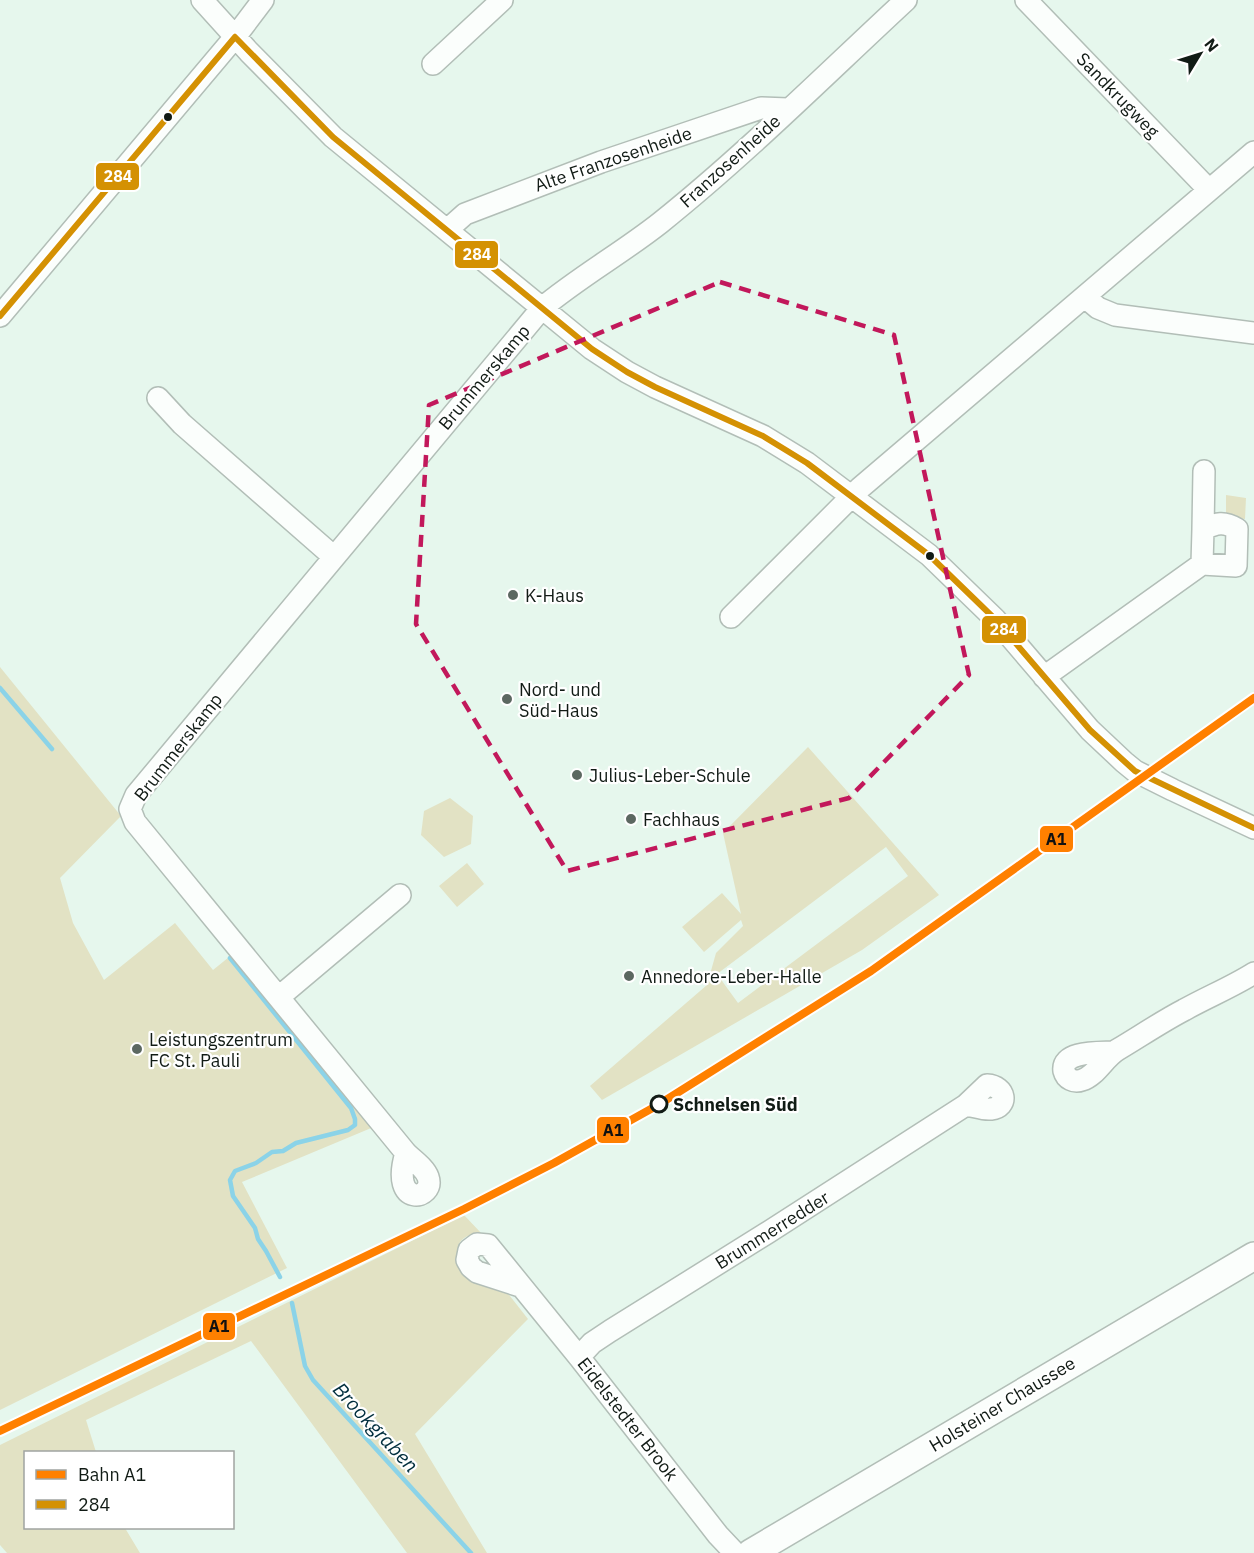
<svg xmlns="http://www.w3.org/2000/svg" width="1254" height="1553" font-family="'IBM Plex Sans',sans-serif">
	<rect width="100%" height="100%" fill="#e6f7ed"/>
	<!-- green -->
	<path fill="#e2e2c4" fill-rule="evenodd" d="M1226,495L1246,498L1245,519L1226,516Z
		M0,667L121,816L60,878L73,923L104,980L175,923L213,970L234,953L376,1126L242,1182L287,1268L0,1410Z
		M808,747L939,895L862,950L602,1100L590,1086L707,985L716,953L743,926L741,920L704,952L682,927L722,893L741,914L723,833ZM886,847L908,876L738,1003L717,974Z
		M450,798L473,816L471,844L444,857L421,835L424,811Z
		M467,863L484,884L457,907L439,886Z
		M464,1215L482,1234C462,1234 455,1242 458,1262L506,1291L528,1319L415,1434L487,1553H407L251,1341L86,1420L96,1452H26V1528H125L140,1553H7L0,1545V1445Z"/>
	<g fill="none" stroke-linecap="round" stroke-linejoin="round">
		<!-- stream -->
		<path stroke="#8bd3e8" stroke-width="4.5" d="M0,688L52,749
			M230,958L351,1108L355,1119V1125L348,1130L296,1143L283,1151L272,1152L256,1163L235,1171L230,1180L233,1196L255,1228L258,1239L266,1251L280,1277
			M292,1303L305,1366L313,1380L471,1553"/>
		<defs>
			<path id="minor" d="M202,0L249,52L333,137L592,349L627,372L655,387L763,436L807,463L929,555L995,619L1090,730L1124,762L1135,771L1173,790L1254,828
				M1026,0L1209,190
				M433,64L502,0
				M447,230L465,214L601,162L761,108L788,109
				M1085,297L1098,308L1115,315L1254,333
				M0,316L235,37L263,0
				M158,398L182,424L334,557
				M1203,529L1204,471
				M731,617L860,488L1254,152
				M1044,677L1202,564L1236,566L1237,529C1224,521 1217,523 1203,529L1202,564
				M279,997L400,895
				M1114,1052C1101,1053 1061,1050 1064,1071C1066,1079 1074,1083 1082,1080C1096,1076 1104,1058 1117,1050C1139,1037 1161,1022 1184,1010C1207,997 1232,987 1254,973
				M406,1153C389,1209 436,1200 428,1177C425,1168 413,1160 406,1153L135,822L130,809L136,795L542,308C579,277 622,253 660,223C746,154 825,75 906,0
				M520,1286L477,1272L471,1267L467,1260L469,1250L477,1244L488,1245L579,1357L718,1535L735,1553
				M579,1357L592,1343L610,1331L767,1233L966,1105C974,1106 983,1110 991,1109C1009,1107 1006,1086 987,1085L966,1105"/>
			<path id="major" d="M751,1553L1254,1256"/>
		</defs>
		<!-- minor casing -->
		<use href="#minor" stroke="#b2beb7" stroke-width="24"/>
		<!-- major casing -->
		<use href="#major" stroke="#b2beb7" stroke-width="30"/>
		<!-- minor -->
		<use href="#minor" stroke="#fbfefc" stroke-width="21"/>
		<!-- major -->
		<use href="#major" stroke="#fbfefc" stroke-width="27"/>
		<defs>
			<path id="bus-1" d="M235,37L333,137L592,349L627,372L655,387L763,436L807,463L929,555L995,619L1090,730L1135,771L1254,828
				M0,316L235,37"/>
		</defs>
		<!-- bus-1 casing -->
		<use href="#bus-1" stroke="#fff" stroke-width="10"/>
		<!-- bus-1 -->
		<use href="#bus-1" stroke="#d49103" stroke-width="6"/>
		<defs>
			<path id="rail-1" d="M0,1431L464,1209L554,1163L658,1105L871,971L1254,698"/>
		</defs>
		<!-- rail-1 casing -->
		<use href="#rail-1" stroke="#fff" stroke-width="12"/>
		<!-- rail-1 -->
		<use href="#rail-1" stroke="#ff8000" stroke-width="8"/>
	</g>
	<!-- marked area -->
	<path fill="none" stroke="#c2185b" stroke-width="4.5" stroke-dasharray="12 8" stroke-linejoin="round" d="M720,282L894,335L969,675L849,798L567,871L416,624L429,405Z"/>
	<!-- markers -->
	<g fill="#111b15" stroke="#fff" stroke-width="2">
		<circle cx="168" cy="117" r="5"/>
		<circle cx="930" cy="556" r="5"/>
	</g>
	<g fill="#5c6861" stroke="#fff" stroke-width="2">
		<circle cx="513" cy="595" r="6"/>
		<circle cx="507" cy="699" r="6"/>
		<circle cx="577" cy="775" r="6"/>
		<circle cx="631" cy="819" r="6"/>
		<circle cx="629" cy="976" r="6"/>
		<circle cx="137" cy="1049" r="6"/>
	</g>
	<circle fill="#fff" stroke="#111b15" stroke-width="3" cx="659" cy="1104" r="8"/>
	<g text-anchor="middle" dominant-baseline="central" stroke-width="4.5" stroke-linejoin="round" paint-order="stroke">
		<!-- street labels -->
		<g font-size="18" fill="#111b15" stroke="#fff">
			<text transform="translate(1118 95) rotate(46)">Sandkrugweg</text>
			<text transform="translate(613 159) rotate(-19)">Alte Franzosenheide</text>
			<text transform="translate(730 161) rotate(-42)">Franzosenheide</text>
			<text transform="translate(484 377) rotate(-50)">Brummerskamp</text>
			<text transform="translate(178 747) rotate(-52)">Brummerskamp</text>
			<text transform="translate(772 1230) rotate(-32)">Brummerredder</text>
			<text transform="translate(1002 1404) rotate(-31)">Holsteiner Chaussee</text>
			<text transform="translate(628 1419) rotate(52)">Eidelstedter Brook</text>
		</g>
		<!-- poi labels -->
		<g font-size="18" fill="#111b15" stroke="#fff" text-anchor="start">
			<text x="525" y="595">K-Haus</text>
			<text x="519" y="689">Nord- und<tspan x="519" dy="21">Süd-Haus</tspan></text>
			<text x="589" y="775">Julius-Leber-Schule</text>
			<text x="643" y="819">Fachhaus</text>
			<text x="641" y="976">Annedore-Leber-Halle</text>
			<text x="149" y="1039">Leistungszentrum<tspan x="149" dy="21">FC St. Pauli</tspan></text>
		</g>
		<!-- stop labels -->
		<g font-size="18" font-weight="bold" fill="#111b15" stroke="#fff" text-anchor="start">
			<text x="673" y="1104">Schnelsen Süd</text>
		</g>
		<!-- water labels -->
		<g font-size="20" font-style="italic" fill="#002e3d" stroke="#fff">
			<text transform="translate(376 1427) rotate(47)">Brookgraben</text>
		</g>
	</g>
	<g stroke="#fff" stroke-width="2">
		<rect x="95" y="162" width="45" height="29" rx="6" fill="#d49103"/>
		<rect x="454" y="240" width="45" height="29" rx="6" fill="#d49103"/>
		<rect x="981" y="615" width="46" height="29" rx="6" fill="#d49103"/>
		<rect x="1039" y="825" width="35" height="28" rx="6" fill="#ff8000"/>
		<rect x="596" y="1116" width="34" height="28" rx="6" fill="#ff8000"/>
		<rect x="202" y="1312" width="34" height="29" rx="6" fill="#ff8000"/>
	</g>
	<g font-size="16" text-anchor="middle" font-weight="bold" fill="#fff">
		<text x="118" y="182">284</text>
		<text x="477" y="260">284</text>
		<text x="1004" y="635">284</text>
	</g>
	<g font-size="16" text-anchor="middle" font-weight="bold" fill="#111">
		<text x="1056" y="845">A1</text>
		<text x="613" y="1136">A1</text>
		<text x="219" y="1332">A1</text>
	</g>
	<!-- legend -->
	<rect x="24" y="1451" width="210" height="78" fill="#ffffff" stroke="#a0a4a1" stroke-width="1.5"/>
	<rect x="36" y="1470" width="30" height="9" fill="#ff8000" stroke="#a0a4a1" stroke-width="1.5"/>
	<text x="78" y="1481" font-size="18" fill="#111b15">Bahn A1</text>
	<rect x="36" y="1500" width="30" height="9" fill="#d49103" stroke="#a0a4a1" stroke-width="1.5"/>
	<text x="78" y="1511" font-size="18" fill="#111b15">284</text>
	<!-- north arrow -->
	<g transform="translate(1200 54) rotate(52)" stroke="#ffffff" stroke-width="4.5" paint-order="stroke">
	<path d="M0-4.5L10 22L0 15L-10 22Z" fill="#111b15"/>
	<text y="-9" font-size="16" font-weight="bold" text-anchor="middle" fill="#111b15">N</text>
	</g>
</svg>
